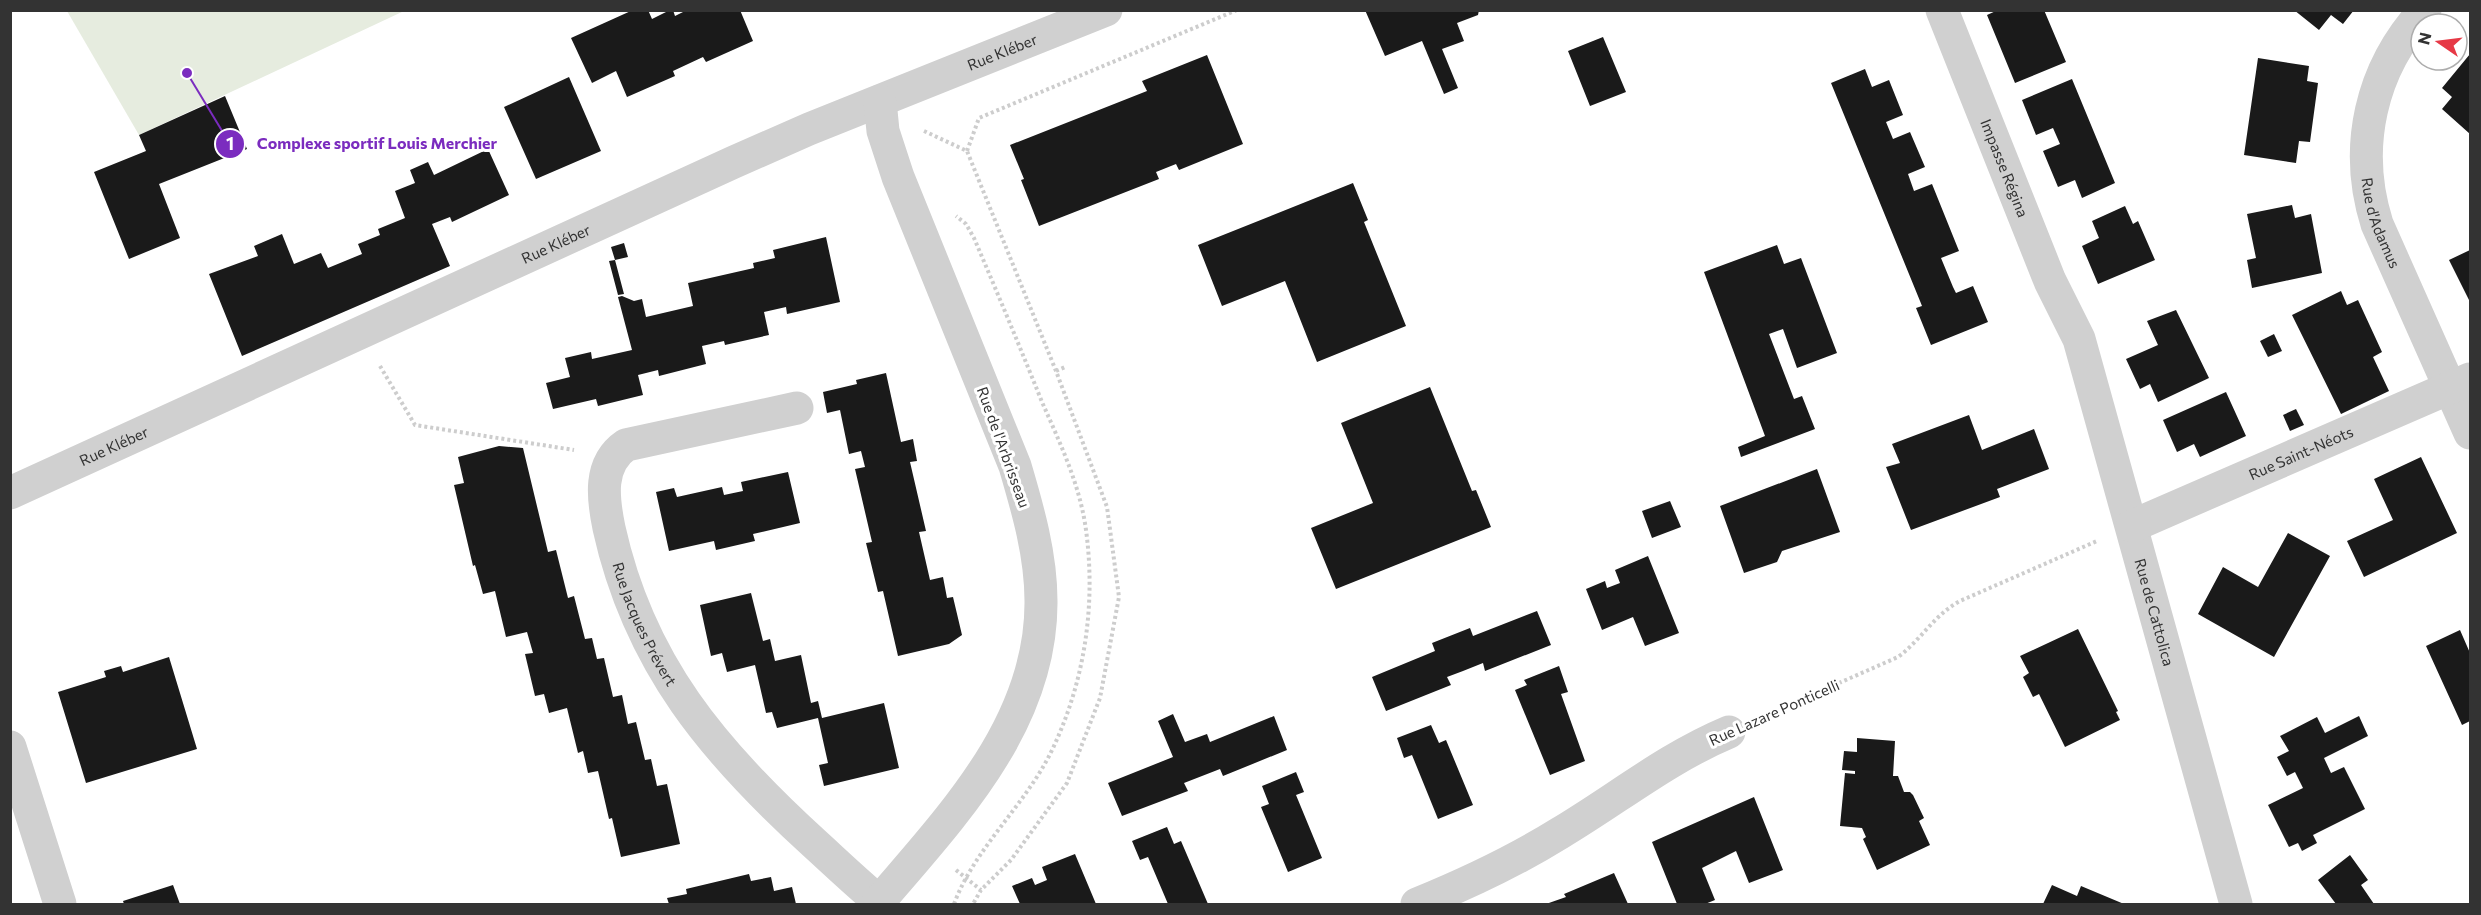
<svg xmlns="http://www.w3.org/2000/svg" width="2481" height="915" font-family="Commissioner,sans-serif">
	<rect width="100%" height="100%" fill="#fff"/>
	<!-- green -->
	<path fill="#e6ecdf" d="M67,11H404L139,135Z"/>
	<!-- building -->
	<path fill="#1a1a1a" d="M633,10H648L652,19L670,10H673L675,16L687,10H740L753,41L706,62L703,57L673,71L675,76L627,97L616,71L592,83L571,38Z
		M1365,10H1479L1478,15L1457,23L1464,41L1442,49L1458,88L1444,94L1422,41L1385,56Z
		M1998,10H2044L2066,62L2015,83L1987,15Z
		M2294,10H2354L2343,24L2331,15L2319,30Z
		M1603,37L1626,92L1590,106L1568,51Z
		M2470,54V134L2442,109L2452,97L2442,88Z
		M1207,55L1243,144L1179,170L1176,164L1156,172L1159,179L1039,226L1021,180L1024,179L1010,145L1147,91L1142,81Z
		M2258,58L2309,66L2307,81L2318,83L2310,142L2299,141L2296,163L2244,155Z
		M1865,69L1872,87L1889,80L1903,115L1886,122L1893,139L1910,132L1925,167L1908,174L1914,191L1932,184L1959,251L1941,258L1953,287L1956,293L1973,286L1988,322L1931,345L1916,308L1922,306L1920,301L1831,83Z
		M569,77L601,151L536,179L504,107Z
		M2072,79L2115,183L2082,198L2075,180L2058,187L2043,151L2060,144L2053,128L2036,135L2022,100Z
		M225,96L247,149L159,184L180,238L129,259L94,172L146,151L139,135Z
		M488,149L509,195L452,222L450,217L432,224L450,266L242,356L209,274L258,256L254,246L282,234L294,264L321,253L328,268L362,254L358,244L380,235L378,229L405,218L395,191L415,183L410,170L428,162L434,175Z
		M1353,183L1368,220L1364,222L1406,326L1317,362L1285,281L1222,306L1198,245Z
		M2292,205L2295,218L2311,214L2322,273L2252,288L2247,260L2256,258L2247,214Z
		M2125,206L2133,224L2138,221L2155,260L2098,284L2082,246L2099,238L2092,221Z
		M826,237L840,302L787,314L786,307L764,312L769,335L725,345L724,341L702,346L706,364L659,376L658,370L638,375L643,395L598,406L596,399L553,409L546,383L570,377L565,358L591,352L592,359L632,350L618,297L622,296L634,301L642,299L646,317L693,306L688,283L754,268L753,263L775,258L773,250Z
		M624,243L628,257L615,260L611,247Z
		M1777,245L1784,264L1801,258L1837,353L1797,368L1783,329L1769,334L1794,399L1802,396L1815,429L1741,457L1738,447L1765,436L1704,272Z
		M2470,250V302L2449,260Z
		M615,260L624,294L618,295L609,261Z
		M2341,291L2347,305L2358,300L2382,352L2373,357L2389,391L2341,414L2292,315Z
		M2176,310L2209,378L2158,402L2150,384L2140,389L2126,359L2158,345L2147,321Z
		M2274,334L2282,351L2268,357L2260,341Z
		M886,373L901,442L913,439L917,461L910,462L926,531L919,532L930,580L943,577L947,598L953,597L962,635L949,644L898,656L883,591L878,592L866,543L872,542L855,469L865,467L861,451L849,454L840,410L827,413L823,392L857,384L856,380Z
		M1430,387L1472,491L1476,490L1491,527L1336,589L1311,528L1373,503L1341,423Z
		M2226,392L2246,436L2200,457L2194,444L2177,452L2163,420Z
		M2296,409L2304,425L2290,431L2283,415Z
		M1969,415L1982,450L2034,429L2049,469L1997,489L2000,497L1911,530L1886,467L1900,463L1892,444Z
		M499,446L523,448L548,552L556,550L568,598L574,596L585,639L592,638L597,659L604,658L613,697L622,695L628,724L636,722L645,760L651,759L657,786L667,784L680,844L621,857L612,818L609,819L598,771L588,773L583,751L578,753L567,708L549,713L544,694L535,696L525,654L533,653L527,632L506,637L495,591L483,594L475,565L473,566L454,485L464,483L458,457Z
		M2421,457L2457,533L2364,577L2347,541L2393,520L2374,479Z
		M1817,469L1840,532L1782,551L1777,562L1744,573L1720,506Z
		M788,472L800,523L753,534L755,541L716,550L714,541L669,551L656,492L674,488L677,497L722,487L724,495L743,491L741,482Z
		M1670,501L1681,527L1652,538L1642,511Z
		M2288,533L2330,556L2274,657L2198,614L2223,567L2258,587Z
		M1648,556L1679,633L1645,646L1633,617L1602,630L1586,589L1605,581L1607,588L1620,583L1615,570Z
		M751,593L763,641L770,639L775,661L801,655L811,703L818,701L822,718L884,703L899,768L824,786L819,765L828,763L818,718L777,728L772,712L766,713L755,665L727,672L722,653L711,656L700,605Z
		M1537,611L1551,645L1485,671L1483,663L1463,671L1447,677L1451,685L1386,711L1372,677L1435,651L1432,643L1470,628L1473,636Z
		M2078,629L2118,711L2116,712L2120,720L2065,747L2039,694L2033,697L2023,677L2029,673L2020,656Z
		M2460,630L2470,653V721L2462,725L2426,646Z
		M169,657L197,749L86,783L58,692L106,677L104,671L121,666L123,672Z
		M1559,666L1568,692L1561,694L1585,761L1550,775L1515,690L1527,685L1524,680Z
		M1173,714L1185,742L1207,734L1210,742L1274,716L1287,750L1223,776L1220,769L1184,783L1188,791L1122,816L1108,783L1173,757L1158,721Z
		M2359,716L2368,736L2324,758L2331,773L2344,767L2365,809L2313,835L2317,843L2302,851L2298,843L2289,847L2268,805L2303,788L2295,772L2287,776L2277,757L2289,751L2280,736L2317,717L2325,733Z
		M1431,725L1439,743L1446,740L1473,805L1438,819L1412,755L1404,758L1397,738Z
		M1857,738L1895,741L1893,776H1898L1904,792H1910L1913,795L1924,818L1919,821L1930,845L1877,870L1863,839L1866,837L1862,828L1840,826L1845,773L1855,774V771L1842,770L1844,751L1857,752Z
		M1296,772L1304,792L1296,795L1322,858L1288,872L1261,807L1269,804L1262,786Z
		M1754,797L1783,870L1749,883L1736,851L1702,868L1715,900L1705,904H1677L1652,842Z
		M1167,827L1174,844L1181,841L1208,904H1168L1148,857L1140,860L1132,841Z
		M1075,854L1096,904H1020L1012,886L1032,878L1035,885L1047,880L1042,867Z
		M2350,855L2368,880L2361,885L2374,904H2336L2318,880Z
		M1614,873L1628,904H1546L1566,897L1564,894Z
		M749,874L751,881L771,877L774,891L792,887L796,904H669L667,898L687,894L686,889Z
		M173,885L180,904H124L123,901Z
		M2052,885L2077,896L2081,886L2124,904H2043Z"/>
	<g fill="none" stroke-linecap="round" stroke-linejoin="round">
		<!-- path -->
		<path stroke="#cdcdcd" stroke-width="4" stroke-dasharray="3 3" stroke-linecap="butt" d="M924,131L967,151L1056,371L1107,507L1119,597L1100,698L1067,783L1011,860L981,890L973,904
			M967,151L979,118L1237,10
			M380,366L415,425L574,450
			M1056,371L1065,367
			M1762,717L1898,657C1921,640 1934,615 1960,601L2097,541
			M956,870L981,890
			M954,904C975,847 1027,804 1053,748C1085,680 1096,604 1086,530C1080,485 1060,443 1042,402C1020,347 997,292 974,238L966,224L956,216"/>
		<!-- minor -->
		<g stroke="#d0d0d0" stroke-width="33">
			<path id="s1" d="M1942,10L2050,281L2079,339L2236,904"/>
			<path id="s2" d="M2425,10C2370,69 2353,148 2377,224L2470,433"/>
			<path id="s3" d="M797,408L626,445C598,464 603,499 609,528C639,664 714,752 814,843C837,864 859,885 882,904"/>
			<path id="s4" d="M10,493L734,162L809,129L1106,10"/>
			<path id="s5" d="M2132,526L2470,379"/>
			<path d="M10,747L60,904"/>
			<path d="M877,904C951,817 1042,724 1041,601C1041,555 1028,510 1015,466L898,177L883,131L880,101"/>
			<path d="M1417,904C1466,884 1515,861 1560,833C1617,799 1667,758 1729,732"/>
		</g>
	</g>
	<g text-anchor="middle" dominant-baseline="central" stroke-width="6" stroke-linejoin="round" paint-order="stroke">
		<!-- street labels -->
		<g font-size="15" fill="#333" stroke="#fff">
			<text stroke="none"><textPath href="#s4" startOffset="1086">Rue Kléber</textPath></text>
			<text stroke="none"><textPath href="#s1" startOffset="170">Impasse Régina</textPath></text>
			<text stroke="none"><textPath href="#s2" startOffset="230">Rue d'Adamus</textPath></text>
			<text stroke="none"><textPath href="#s4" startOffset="600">Rue Kléber</textPath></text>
			<text stroke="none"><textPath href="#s4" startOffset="114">Rue Kléber</textPath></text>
			<text transform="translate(1004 447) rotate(70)">Rue de l'Arbrisseau</text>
			<text stroke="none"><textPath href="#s5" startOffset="184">Rue Saint-Néots</textPath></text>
			<text stroke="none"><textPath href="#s1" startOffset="640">Rue de Cattolica</textPath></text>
			<text stroke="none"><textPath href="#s3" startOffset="368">Rue Jacques Prévert</textPath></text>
			<text transform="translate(1774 712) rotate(-24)">Rue Lazare Ponticelli</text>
		</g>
	</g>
	<!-- callouts -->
	<path fill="none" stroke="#7b2cbf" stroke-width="2" d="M187 73L230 144"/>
	<g fill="#7b2cbf" stroke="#fff" stroke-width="2">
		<circle cx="187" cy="73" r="6"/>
		<circle cx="230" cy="144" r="15"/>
	</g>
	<g font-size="18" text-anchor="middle" font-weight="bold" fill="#fff">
		<text x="230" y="150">1</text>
	</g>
	<g font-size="16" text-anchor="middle" font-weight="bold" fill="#7b2cbf" stroke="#fff" stroke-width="6" stroke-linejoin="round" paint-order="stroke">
		<text x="377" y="149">Complexe sportif Louis Merchier</text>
	</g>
	<!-- border -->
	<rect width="2481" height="915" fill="none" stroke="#333333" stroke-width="24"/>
	<!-- north arrow -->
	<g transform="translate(2439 42) rotate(284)"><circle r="28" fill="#ffffff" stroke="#adadad" stroke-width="1.5"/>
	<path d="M0-4.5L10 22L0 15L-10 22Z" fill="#e63946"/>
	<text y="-9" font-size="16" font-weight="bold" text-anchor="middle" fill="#333333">N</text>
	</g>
</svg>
